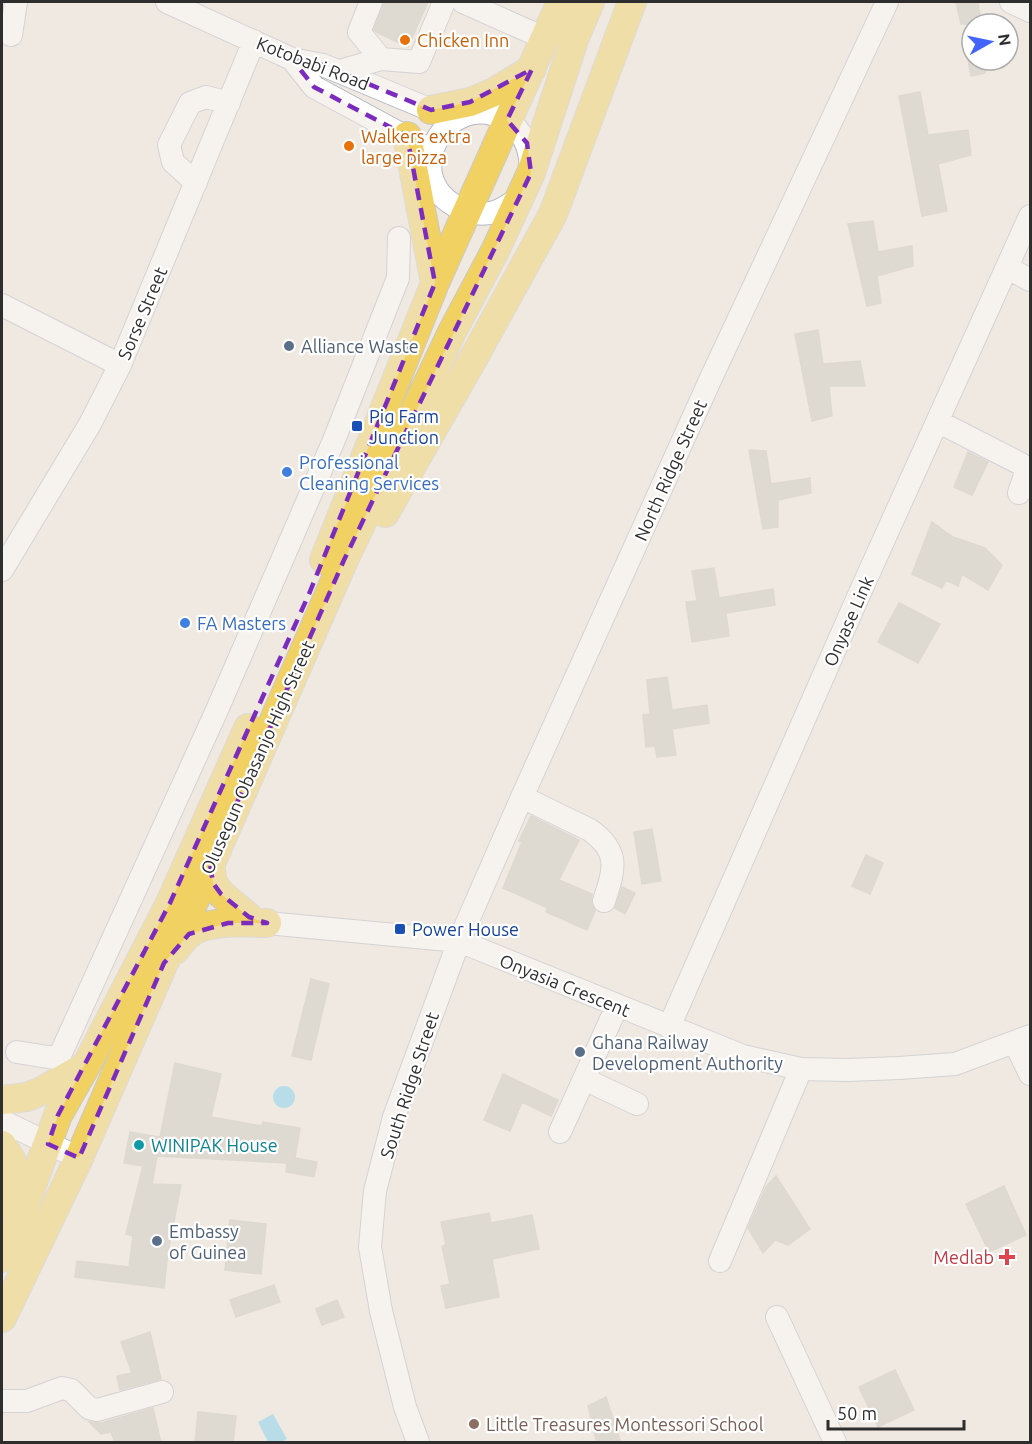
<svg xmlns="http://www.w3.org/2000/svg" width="1032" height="1444" font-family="Ubuntu,sans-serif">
	<rect width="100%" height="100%" fill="#efe9e1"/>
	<!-- water -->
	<path fill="#75cff0" d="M273 1097a11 11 0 1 1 22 0a11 11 0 1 1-22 0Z
		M273,1414L287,1439L281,1442H268L258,1422Z"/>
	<!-- building -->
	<path fill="#cbc7bf" stroke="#cbc5ba" stroke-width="1.5" d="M384,2H428L408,47L378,33L374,30Z
		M956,2H978L981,24H961Z
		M968,60H986L985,73L971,76Z
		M920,92L928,135L968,130L971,155L938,164L947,211L922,216L899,96Z
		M873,221L878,252L912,246L913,266L877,276L881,303L867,306L848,224Z
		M818,330L823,364L860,361L865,386H829L832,416L812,421L795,334Z
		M749,450L766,451L771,484L810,478L811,493L778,500V527L763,529Z
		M968,452L988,462L972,495L954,487Z
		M932,522L953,537L985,548L1002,565L988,590L962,574L958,586L946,580L942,588L912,574Z
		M714,568L719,598L773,589L775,605L726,613L729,636L692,642L686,602L697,601L692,571Z
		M899,603L940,624L918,663L878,642Z
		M667,677L672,710L707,705L709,723L672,729L676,755L657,757L655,746L646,747L643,715L650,714L647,680Z
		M531,816L579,840L559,880L592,894L591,903L595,911L587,930L546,912L548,908L503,888L522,842L519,841Z
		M652,829L661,881L642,884L634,832Z
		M866,855L883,863L870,894L852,886Z
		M622,887L635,893L625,914L615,908Z
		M311,979L329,984L311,1060L292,1056Z
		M175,1063L221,1074L211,1117L262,1126L263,1122L300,1128L295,1158L317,1162L314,1177L286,1172L287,1163L157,1156L152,1184L181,1185L168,1252L164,1288L75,1277L77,1261L129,1267L133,1236L126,1234L143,1166L124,1163L130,1132L160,1137Z
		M503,1074L558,1100L551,1116L522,1102L510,1131L484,1120Z
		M776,1176L810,1229L788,1245L775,1240L763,1253L748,1228L766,1187Z
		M1004,1186L1026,1235L989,1252L966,1204Z
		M489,1213L491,1223L532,1215L539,1249L492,1259L499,1297L446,1308L441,1286L450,1284L442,1246L446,1245L441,1222Z
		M230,1220L266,1224L261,1274L225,1270Z
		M274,1285L280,1302L236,1317L230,1300Z
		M337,1300L344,1317L322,1325L316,1309Z
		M150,1332L161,1379L120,1390L117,1376L132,1373L121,1342Z
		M895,1370L914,1410L878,1427L859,1387Z
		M606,1397L621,1443H597L588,1406Z
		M153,1408L161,1443H115L111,1432L101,1434L89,1422L101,1423Z
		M198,1412L236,1416L233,1443H195Z"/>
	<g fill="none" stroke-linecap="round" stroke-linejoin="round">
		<defs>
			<path id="minor" d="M167,2L292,59L323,65L431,110L445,113
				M371,2L359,32L381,59
				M463,2L544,38
				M1011,2L1030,11
				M11,35L16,2
				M292,59L314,87L421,145
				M340,71L381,59L419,62L444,2
				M196,183L173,162L169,145L190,103L206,97L229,103
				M518,198C503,211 487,218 467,211C392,185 445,85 506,120C525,131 531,152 531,172
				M1008,268L1030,280
				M2,305L120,365
				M939,422L1021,464L1026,472L1019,493
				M2,570L90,424L120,365L254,41
				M522,797L590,830C621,852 614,870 604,901
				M253,918L267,923L459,941L743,1056L801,1069L848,1070L899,1068L955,1064L1030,1036
				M669,1027L858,597L1030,216
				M1015,1043L1030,1074
				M17,1052L54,1058L61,1053L217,710L334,440L398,278L399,238
				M584,1079L637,1104
				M2,1121L79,1158
				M560,1132L617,1006
				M720,1261L801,1069
				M777,1317L835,1442
				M2,1401H27L62,1388L71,1390L89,1408L97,1410L162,1392
				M418,1442L405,1407L381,1311L370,1247L375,1191L394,1117L459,941L522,797L711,378L887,2"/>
			<path id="major" d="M431,110L470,102L494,92L532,69
				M407,136L435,283
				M385,513L473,359L553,214L632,2
				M324,560L435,283L561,2
				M210,864L213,883L221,894L249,917
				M175,950C179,945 183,939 188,935C205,919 245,923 267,923
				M2,1100L27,1097L42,1091L84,1067
				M2,1145L12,1161L16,1214
				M2,1258L17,1226L58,1115L86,1066L170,903L248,728
				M2,1318L79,1158L164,963L191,909L344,560L452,332L495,251L531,173L575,37L590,2"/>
		</defs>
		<!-- minor casing -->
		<use href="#minor" stroke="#b4b7c1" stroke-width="24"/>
		<!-- major casing -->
		<use href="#major" stroke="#c9c9c9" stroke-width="30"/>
		<!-- minor -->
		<use href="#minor" stroke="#fff" stroke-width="22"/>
		<!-- major -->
		<use href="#major" stroke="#f2d163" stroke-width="28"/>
	</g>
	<!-- marked area -->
	<path d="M0 0H1032V1444H0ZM292,59L323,65L431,110L470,102L532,69L507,120L527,143L531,173L344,560L210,864L213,883L221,894L249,917L267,923H228L189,934L164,963L79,1158L48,1144L58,1115L170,903L309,594L435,283L407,136L314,87Z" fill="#efe9e1" fill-opacity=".55" fill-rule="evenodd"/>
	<path fill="none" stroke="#7b2cbf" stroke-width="4.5" stroke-dasharray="12 8" stroke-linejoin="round" d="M292,59L323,65L431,110L470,102L532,69L507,120L527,143L531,173L344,560L210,864L213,883L221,894L249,917L267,923H228L189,934L164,963L79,1158L48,1144L58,1115L170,903L309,594L435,283L407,136L314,87Z"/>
	<!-- markers -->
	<g fill="#e8710a" stroke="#fff" stroke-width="2">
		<circle cx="405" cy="40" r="6"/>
		<circle cx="349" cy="146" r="6"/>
	</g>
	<g fill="#5c6f8a" stroke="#fff" stroke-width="2">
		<circle cx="289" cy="346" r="6"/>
		<circle cx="580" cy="1052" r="6"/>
		<circle cx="157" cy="1241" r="6"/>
	</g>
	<g fill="#1a4fb4" stroke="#fff" stroke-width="2">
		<rect x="351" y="420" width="12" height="12" rx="3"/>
		<rect x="394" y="923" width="12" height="12" rx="3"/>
	</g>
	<g fill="#3f7fe0" stroke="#fff" stroke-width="2">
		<circle cx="287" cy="472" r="6"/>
		<circle cx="185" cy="623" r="6"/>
	</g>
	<circle fill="#0f9aa8" stroke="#fff" stroke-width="2" cx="139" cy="1145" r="6"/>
	<path fill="#e0444e" stroke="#fff" stroke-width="2" d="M1004 1248h6v6h6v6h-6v6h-6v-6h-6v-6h6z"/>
	<circle fill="#8d6e63" stroke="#fff" stroke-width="2" cx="474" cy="1424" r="6"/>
	<g text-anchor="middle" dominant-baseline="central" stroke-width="4.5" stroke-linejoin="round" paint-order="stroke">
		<!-- food labels -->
		<g font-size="18" fill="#c56008" stroke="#fff" text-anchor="start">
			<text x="417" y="40">Chicken Inn</text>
			<text x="361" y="136">Walkers extra<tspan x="361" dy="21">large pizza</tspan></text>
		</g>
		<!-- street labels -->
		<g font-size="18" fill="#2e2e2e" stroke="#fff">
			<text transform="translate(313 63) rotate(21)">Kotobabi Road</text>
			<text transform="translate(142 313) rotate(-67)">Sorse Street</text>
			<text transform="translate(670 470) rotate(-66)">North Ridge Street</text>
			<text transform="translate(848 621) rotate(-66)">Onyase Link</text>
			<text transform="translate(257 757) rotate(-66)">Olusegun Obasanjo High Street</text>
			<text transform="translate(565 985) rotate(22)">Onyasia Crescent</text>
			<text transform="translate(409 1085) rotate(-72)">South Ridge Street</text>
		</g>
		<!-- service labels -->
		<g font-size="18" fill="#4e5e75" stroke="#fff" text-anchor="start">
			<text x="301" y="346">Alliance Waste</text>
			<text x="592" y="1042">Ghana Railway<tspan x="592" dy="21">Development Authority</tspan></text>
			<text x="169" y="1231">Embassy<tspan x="169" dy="21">of Guinea</tspan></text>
		</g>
		<!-- transit labels -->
		<g font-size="18" fill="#164399" stroke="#fff" text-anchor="start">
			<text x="369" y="416">Pig Farm<tspan x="369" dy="21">Junction</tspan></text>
			<text x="412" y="929">Power House</text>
		</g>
		<!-- shop labels -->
		<g font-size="18" fill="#366cbe" stroke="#fff" text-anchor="start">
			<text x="299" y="462">Professional<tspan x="299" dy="21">Cleaning Services</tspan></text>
			<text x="197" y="623">FA Masters</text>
		</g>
		<!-- culture labels -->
		<g font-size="18" fill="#0d838f" stroke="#fff" text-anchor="start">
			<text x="151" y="1145">WINIPAK House</text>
		</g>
		<!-- health labels -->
		<g font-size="18" fill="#be3a42" stroke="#fff" text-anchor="end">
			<text x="994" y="1257">Medlab</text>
		</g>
		<!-- education labels -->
		<g font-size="18" fill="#785e54" stroke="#fff" text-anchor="start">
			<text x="486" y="1424">Little Treasures Montessori School</text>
		</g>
	</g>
	<!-- border -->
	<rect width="1032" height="1444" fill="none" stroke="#2e2e2e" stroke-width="6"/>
	<!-- north arrow -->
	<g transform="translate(990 42) rotate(81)"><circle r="28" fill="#ffffff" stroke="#ababab" stroke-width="1.5"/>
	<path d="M0-4.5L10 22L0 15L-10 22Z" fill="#4264fb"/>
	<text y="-9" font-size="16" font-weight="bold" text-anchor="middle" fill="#2e2e2e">N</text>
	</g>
	<!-- scale -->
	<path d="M828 1420v9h136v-9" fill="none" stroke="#2e2e2e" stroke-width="3"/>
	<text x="837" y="1420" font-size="18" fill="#2e2e2e" stroke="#ffffff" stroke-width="4.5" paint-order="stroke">50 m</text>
</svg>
